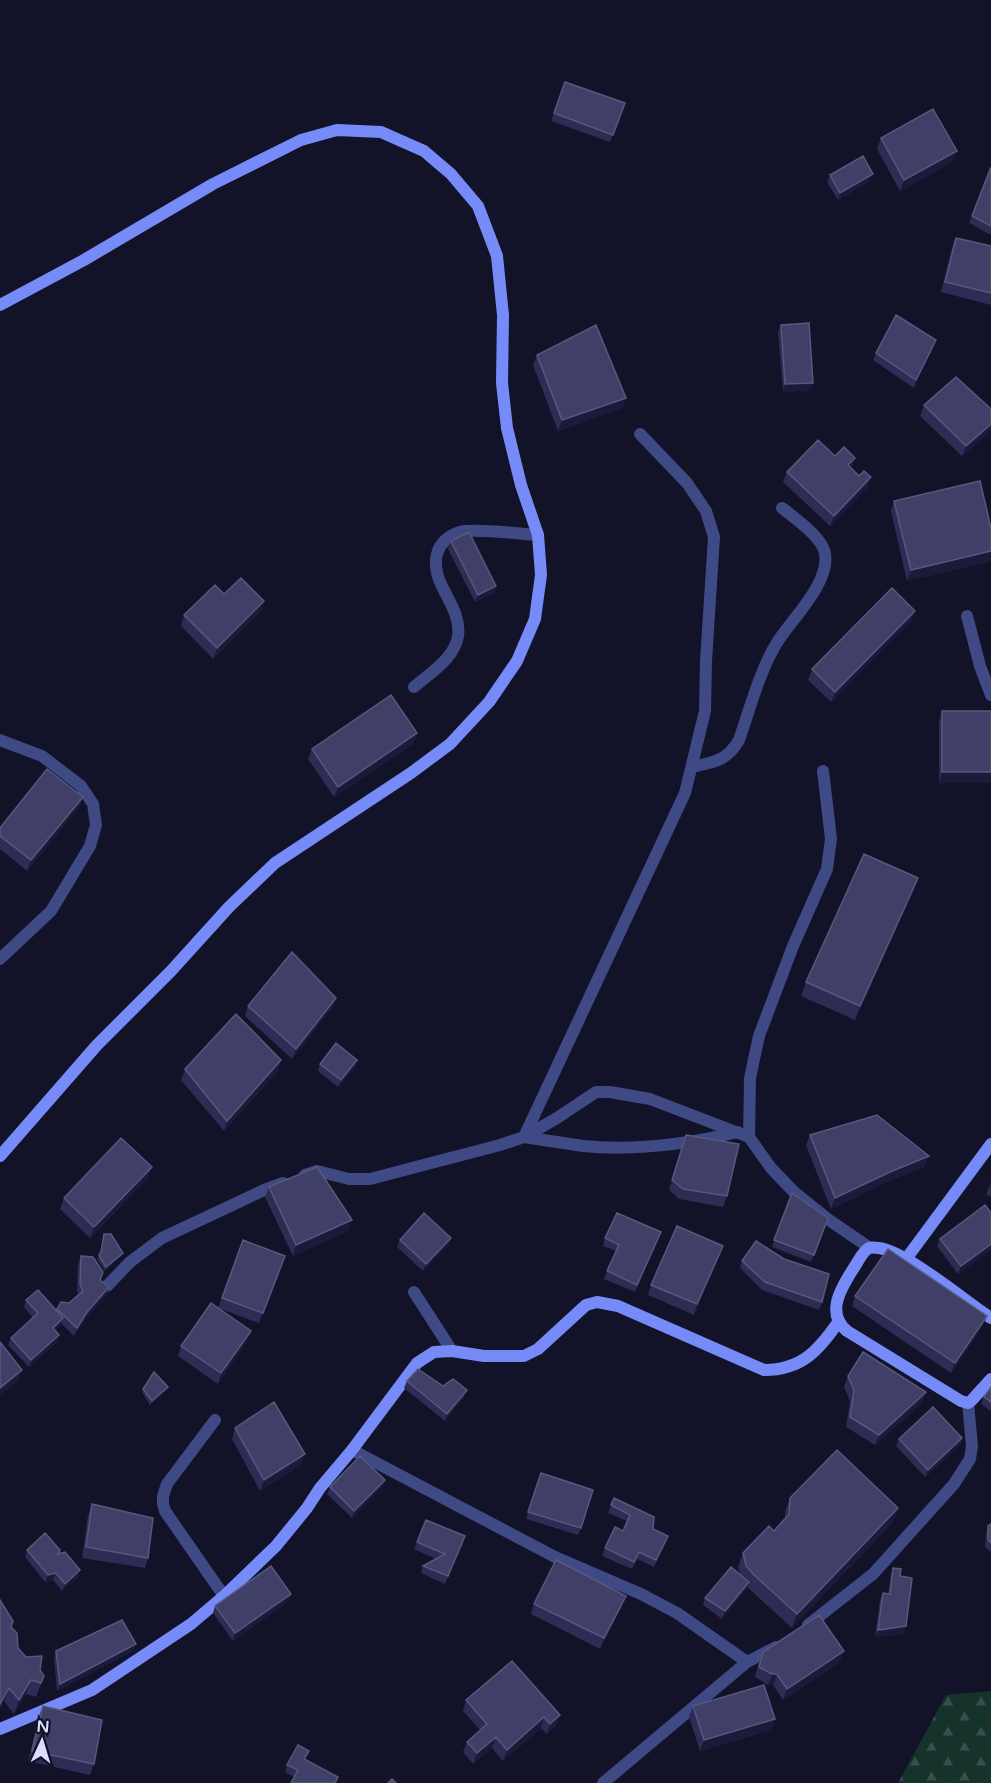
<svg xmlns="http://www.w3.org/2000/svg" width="991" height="1783" font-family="'Varela Round',sans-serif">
	<defs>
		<pattern id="forest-firs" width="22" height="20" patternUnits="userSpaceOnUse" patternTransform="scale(1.5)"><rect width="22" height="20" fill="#15322b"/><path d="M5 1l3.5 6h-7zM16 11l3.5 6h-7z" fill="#364f4b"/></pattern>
	</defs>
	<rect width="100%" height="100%" fill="#121228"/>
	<!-- forest -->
	<path fill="url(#forest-firs)" d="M991,1691V1783H898L946,1695Z"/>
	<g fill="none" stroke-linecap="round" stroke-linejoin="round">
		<!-- street -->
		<path stroke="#3f4984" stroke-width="12" d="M640,434L687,483L706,511L714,537L706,661L705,711L685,793L524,1137C543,1140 563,1143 583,1146C634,1151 688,1144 738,1132
			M967,616L980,666L991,695
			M414,687C430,673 455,658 458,636C461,617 448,600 441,584C431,562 435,540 460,532C473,528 522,534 538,535
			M0,740L42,756L81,786L93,804L96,825L90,846L51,911L0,959
			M692,767C714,762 727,761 739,740C750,709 760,669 778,641C792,619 830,583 825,554C823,538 795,518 782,508
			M823,771L831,839L827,869L793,946L759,1036L750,1078L749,1137L771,1168L794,1192L829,1220L870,1248
			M305,1175L317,1171L349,1179H370L500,1145L524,1137L557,1118L596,1092H610L650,1099L749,1137
			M107,1286L130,1262L162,1238L264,1190L283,1183
			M414,1292L452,1351
			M215,1420L167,1484L163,1496V1504L165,1511L224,1596
			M352,1450L555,1557L641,1594L677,1613L747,1662
			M808,1625L873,1574L954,1484L970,1459L972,1446L968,1403
			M603,1783L747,1662L776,1647"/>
		<!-- secondary -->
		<path stroke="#778bf8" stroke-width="12" d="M0,305L84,260L213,184L301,140L337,130L381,132L424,151L451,174L478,206L497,256L503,315L502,383L507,428L521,485L538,535L541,575L535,619L517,661L489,702L450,744L411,773L275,863L229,907L171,971L97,1045L0,1156
			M906,1259L991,1144
			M991,1318C965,1301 907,1252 879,1248C876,1248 872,1247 869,1248C863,1251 859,1260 855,1266C843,1285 824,1312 847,1331L961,1401L968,1403L971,1401L991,1379
			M0,1729L92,1690L191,1624L224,1596L276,1546L307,1508L320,1488L352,1450L417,1363L434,1352L452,1351L484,1356H524L538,1349L586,1305L597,1302L618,1306L764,1370C802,1370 819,1350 839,1321"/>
	</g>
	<!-- wall -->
	<path fill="#2c2c55" d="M625,103L610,142L551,121L554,113Z
		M881,138L953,162L900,191L877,149Z
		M991,167V235L969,223Z
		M830,175L870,181L838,200L827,182Z
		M956,238L991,246V305L941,292L952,248Z
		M781,325L811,390L783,392L778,332Z
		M933,347L914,388L873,360L876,353Z
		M537,355L626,398L622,408L558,431L533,365Z
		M924,405L991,409V431L962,456L920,416Z
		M835,456L851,469L859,476L871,477L867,488L830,526L783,482L787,472Z
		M894,501L991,528V561L907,581L891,511Z
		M451,541L496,586L494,593L475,602L448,549Z
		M224,594L264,601L260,612L213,659L181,626L184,615Z
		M915,611L911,621L831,702L808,680L812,669Z
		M942,711H991V780L990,783H939V722Z
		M417,733L413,744L334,797L308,759L312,749Z
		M83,797L79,807L27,871L0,849V828Z
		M913,892L855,1020L801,996L806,982Z
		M336,998L332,1008L292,1059L245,1016L248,1006Z
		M357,1060L355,1067L338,1087L318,1071L320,1064Z
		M185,1069L278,1071L224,1131L181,1080Z
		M686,1135L727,1196L723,1207L679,1199L669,1190Z
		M810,1135L925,1167L886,1182L831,1209L806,1145Z
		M148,1178L90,1238L60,1209L64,1198Z
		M991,1182V1197L986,1194Z
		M269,1187L348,1231L293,1256L265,1197Z
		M792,1193L828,1218L811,1262L772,1247Z
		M991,1213V1249L958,1274L937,1246L940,1239Z
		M661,1232L635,1292L604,1279L616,1251L603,1246L605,1238Z
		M104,1234L121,1256L105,1271L97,1259L100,1253Z
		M451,1238L448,1245L423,1271L397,1247L400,1240Z
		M243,1240L285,1256L259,1323L218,1308Z
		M81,1256L100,1280L107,1294L85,1319L74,1336L61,1323L60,1326L55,1330L59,1335L57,1342L29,1367L8,1345L11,1338L33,1318L24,1307L26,1300L56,1311L57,1309L69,1303L79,1295L77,1291L78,1264Z
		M719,1256L694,1315L648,1295L651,1285Z
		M784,1259L822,1302L819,1310L762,1290L740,1268L742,1261Z
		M855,1296L983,1326L951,1373L852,1306Z
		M251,1331L247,1341L218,1384L178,1356L181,1346Z
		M848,1376L926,1392L922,1403L875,1445L846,1427L850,1401L844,1387Z
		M407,1381L443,1386L464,1397L445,1421L404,1388Z
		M168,1387L167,1390L150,1405L142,1392L143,1389Z
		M991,1387V1411L981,1404L984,1397Z
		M235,1428L301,1465L260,1491L232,1439Z
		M962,1438L960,1445L925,1477L896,1446L899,1439Z
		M541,1473L581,1528L578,1535L526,1519Z
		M385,1480L382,1487L352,1518L327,1494L330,1487Z
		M614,1498L653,1529L665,1543L654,1567L637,1559L632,1569L602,1556L605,1548L623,1531L627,1521L608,1513Z
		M790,1498L898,1508L893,1522L792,1628L747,1587L722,1619L703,1605L705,1598L740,1574L738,1567L743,1553L774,1531L785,1519V1512Z
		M92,1504L148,1558L145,1568L82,1558L88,1515Z
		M991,1524V1552L985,1547L986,1534L988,1526Z
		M417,1542L463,1543L445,1584L421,1573L423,1566L436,1559L414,1549Z
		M27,1550H60L59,1554L78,1577L62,1591L53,1580L45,1582L25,1557Z
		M893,1568L900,1576L906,1626L903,1634L875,1637L880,1600L883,1593L888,1594L891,1575Z
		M291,1594L289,1601L233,1641L213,1613L215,1606Z
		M626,1596L622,1606L600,1649L531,1614L534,1604Z
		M11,1627L18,1648L44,1676L36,1697L26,1694L14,1714L4,1701Z
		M56,1651H133L57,1691L54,1658Z
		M763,1652L840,1662L783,1700L773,1685H768L755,1677L759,1662Z
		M466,1700L560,1715L556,1726L547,1734L541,1728L503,1761L492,1748L473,1764L463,1752L467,1742L480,1730L463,1711Z
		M43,1706L94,1764L90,1775L28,1761L39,1716Z
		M693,1706L772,1730L700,1751L689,1717Z
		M305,1759L294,1777L285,1772L287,1765Z"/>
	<!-- shaded-wall -->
	<path fill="#1a1a3b" d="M957,151L953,162L900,191L904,180Z
		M873,174L870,181L838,200L840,193Z
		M936,340L933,347L914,388L916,380Z
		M813,383L811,390L783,392L785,384Z
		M626,398L622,408L558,431L562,420Z
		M991,424V431L962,456L966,446Z
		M855,458L852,468L848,465Z
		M871,477L867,488L830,526L834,516Z
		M991,551V561L907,581L911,570Z
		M496,586L494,593L475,602L478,595Z
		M264,601L260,612L213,659L217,648Z
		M915,611L911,621L831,702L835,692Z
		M417,733L413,744L334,797L338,787Z
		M942,772H991V780L990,783H939Z
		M83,797L79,807L27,871L31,860Z
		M918,878L913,892L855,1020L860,1006Z
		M336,998L332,1008L292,1059L296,1049Z
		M281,1060L278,1071L224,1131L227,1121Z
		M357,1060L355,1067L338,1087L341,1080Z
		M929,1156L925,1167L886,1182L831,1209L835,1198L890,1172Z
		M152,1167L148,1178L90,1238L94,1227Z
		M352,1220L348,1231L293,1256L296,1245Z
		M451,1238L448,1245L423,1271L426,1264Z
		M991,1244V1249L958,1274L961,1266Z
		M723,1246L719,1256L694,1315L697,1304Z
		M123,1253L121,1256L105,1271L106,1267Z
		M109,1287L107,1294L85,1319L74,1336L77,1328L87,1312Z
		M987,1316L983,1326L951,1373L955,1363Z
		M63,1318L60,1326L50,1335L53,1328Z
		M251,1331L247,1341L218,1384L221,1373Z
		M59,1335L57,1342L29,1367L31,1360Z
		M22,1370L18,1381L0,1395V1388Z
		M168,1387L167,1390L150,1405L152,1401Z
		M467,1390L464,1397L445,1421L447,1414Z
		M926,1392L922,1403L875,1445L879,1435Z
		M962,1438L960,1445L925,1477L928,1470Z
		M305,1454L301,1465L260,1491L264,1480Z
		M385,1480L382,1487L352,1518L354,1511Z
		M898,1508L893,1522L792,1628L797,1614Z
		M80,1570L78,1577L62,1591L65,1584Z
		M56,1573L53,1580L45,1582L48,1575Z
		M749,1582L747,1589L722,1619L725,1611Z
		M291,1594L289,1601L233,1641L235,1633Z
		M626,1596L622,1606L600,1649L604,1638Z
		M906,1626L903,1634L875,1637L878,1630Z
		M136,1644L133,1651L57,1691L60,1684Z
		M844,1651L840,1662L783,1700L787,1689Z
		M772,1674H777L773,1685H768Z
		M31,1680L26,1694L14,1714L19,1700Z
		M9,1688L4,1701L0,1709V1704Z
		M560,1715L556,1726L547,1734L550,1724Z
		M544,1717L541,1728L503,1761L507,1750Z
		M775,1719L772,1730L700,1751L704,1740Z
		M496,1737L492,1748L473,1764L477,1753Z"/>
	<!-- building -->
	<path fill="#3f3f67" stroke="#57587e" stroke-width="1.5" d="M565,82L625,103L613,135L554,113Z
		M933,109L957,151L904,180L881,138Z
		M863,156L873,174L840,193L830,175Z
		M991,167V226L972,216Z
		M956,238L991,246V293L945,282Z
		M896,315L936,340L916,380L876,353Z
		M809,323L813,383L785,384L781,325Z
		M596,325L626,398L562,420L537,355Z
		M956,377L991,409V424L966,446L924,405Z
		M818,440L835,456L844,447L855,458L848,465L859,476L864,471L871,477L834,516L787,472Z
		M980,481L991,528V551L911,570L894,501Z
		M469,532L496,586L478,595L451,541Z
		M241,578L264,601L217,648L184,615L215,585L224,594Z
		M892,588L915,611L835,692L812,669Z
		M391,695L417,733L338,787L312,749Z
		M942,711H991V772H942Z
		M47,769L83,797L31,860L0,836V828Z
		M864,854L918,878L860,1006L806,982Z
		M292,952L336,998L296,1049L248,1006Z
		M236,1014L281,1060L227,1121L185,1069Z
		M336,1043L357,1060L341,1080L320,1064Z
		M877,1115L929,1156L890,1172L835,1198L810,1135Z
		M686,1135L739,1144L727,1196L683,1189L672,1180Z
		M121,1138L152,1167L94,1227L64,1198Z
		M317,1167L352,1220L296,1245L269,1187Z
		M792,1193L828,1218L814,1255L774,1240Z
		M985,1205L991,1213V1244L961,1266L940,1239Z
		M424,1213L451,1238L426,1264L400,1240Z
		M617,1213L661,1232L637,1285L607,1271L619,1245L605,1238Z
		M677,1226L723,1246L697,1304L651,1285Z
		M104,1234H111L123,1253L106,1267L99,1255L101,1252Z
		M243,1240L285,1256L263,1313L222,1298Z
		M756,1241L784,1259L829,1274L822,1302L765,1282L742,1261Z
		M888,1249L987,1316L955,1363L855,1296Z
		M81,1256L93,1257L103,1272L100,1280L109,1287L87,1312L77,1328L57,1309L61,1302L69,1303L83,1291L80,1284Z
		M38,1290L63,1318L53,1328L59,1335L31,1360L11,1338L38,1313L26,1300Z
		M211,1303L251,1331L221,1373L181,1346Z
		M0,1342L22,1370L0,1388Z
		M863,1352L926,1392L879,1435L850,1417L854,1390L848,1376Z
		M418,1369L443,1386L453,1379L467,1390L447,1414L407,1381Z
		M154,1372L168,1387L152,1401L143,1389Z
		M991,1387V1402L984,1397Z
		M274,1402L305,1454L264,1480L235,1428Z
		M933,1407L962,1438L928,1470L899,1439Z
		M837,1450L898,1508L797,1614L754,1575L746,1566L743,1553L769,1526L774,1531L789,1514L790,1498Z
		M360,1456L385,1480L354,1511L330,1487Z
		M541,1473L593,1490L581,1528L528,1512Z
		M614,1498L654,1517L653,1529L668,1536L656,1560L639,1552L634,1562L605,1548L615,1527L623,1531L630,1515L611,1505Z
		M92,1504L153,1518L148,1558L86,1547Z
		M426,1520L465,1536L448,1576L423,1566L445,1554L417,1542Z
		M991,1524V1543L988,1540V1526Z
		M45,1533L60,1550L58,1554L65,1552L80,1570L65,1584L56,1573L48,1575L27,1550Z
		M556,1560L626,1596L604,1638L534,1604Z
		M271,1566L291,1594L235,1633L215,1606Z
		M731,1567L749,1582L725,1611L705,1598Z
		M893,1568L901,1569L900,1576L912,1578L906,1626L878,1630L883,1593L890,1594Z
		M0,1600L13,1621L11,1627L17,1633L18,1648L26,1657L42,1656L40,1670L44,1676L41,1683L31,1680L19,1700L9,1688L0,1704Z
		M819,1615L844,1651L787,1689L777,1674H772L759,1667L763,1652Z
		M122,1620L136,1644L60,1684L56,1651Z
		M512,1661L560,1715L550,1724L544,1717L507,1750L496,1737L477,1753L467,1742L487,1724L466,1700Z
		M764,1685L775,1719L704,1740L693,1706Z
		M43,1706L102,1720L94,1764L32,1751Z
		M298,1745L309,1751L304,1759L338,1777L335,1783H291L298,1770L287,1765Z
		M392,1779L396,1783H388Z"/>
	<!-- north arrow -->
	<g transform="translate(42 1741) rotate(4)" stroke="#121228" stroke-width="4.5" paint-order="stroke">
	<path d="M0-4.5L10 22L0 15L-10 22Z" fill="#dbddfd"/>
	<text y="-9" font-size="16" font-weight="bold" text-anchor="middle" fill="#dbddfd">N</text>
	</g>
</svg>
